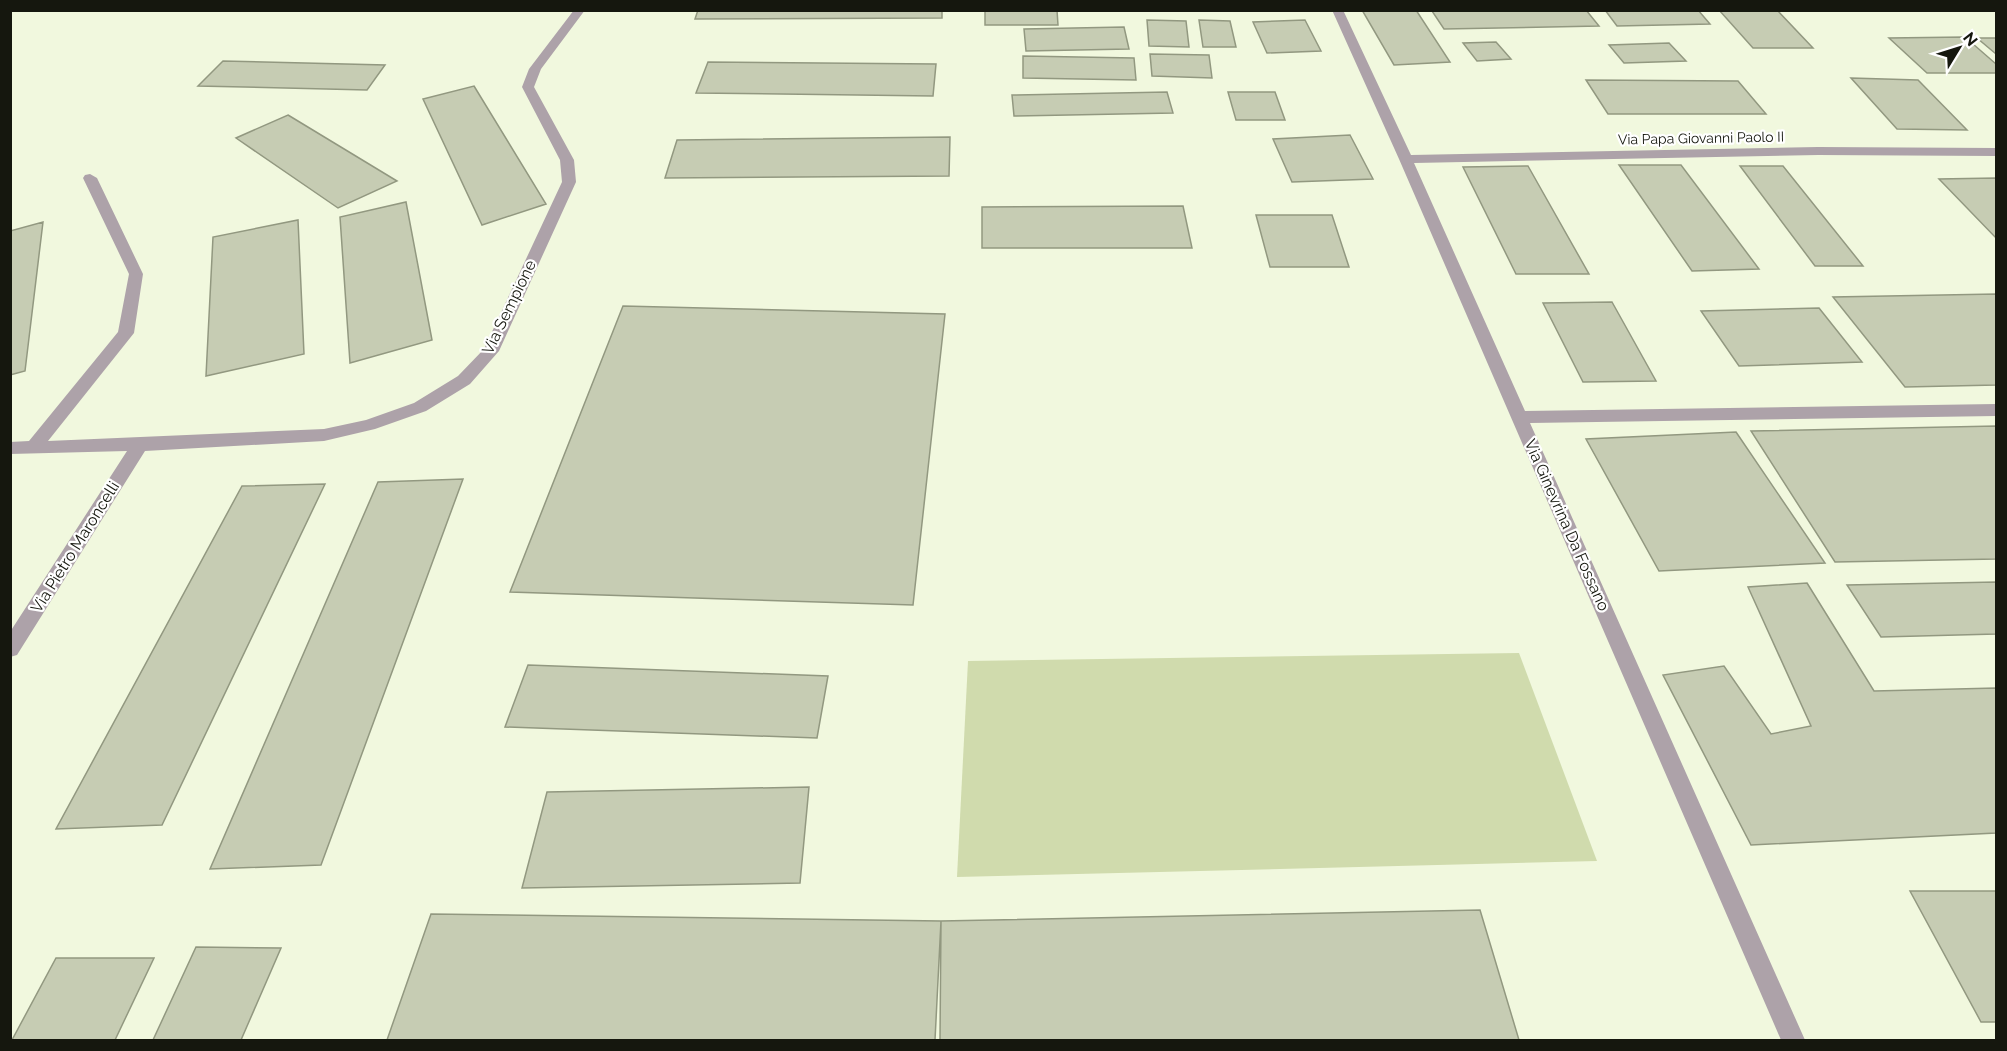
<svg xmlns="http://www.w3.org/2000/svg" width="2007" height="1051" font-family="Raleway,sans-serif">
	<rect width="100%" height="100%" fill="#f1f8de"/>
	<!-- green -->
	<path fill="#d0dbad" d="M1519,653L1597,861L957,877L968,661Z"/>
	<!-- building -->
	<path fill="#c6ccb3" stroke="#929880" stroke-width="1.5" d="M698,10H942V18L695,19Z
		M985,10H1057L1058,25H985Z
		M1362,10H1416L1450,62L1394,65Z
		M1586,10L1599,26L1444,29L1432,11Z
		M1605,10H1698L1710,24L1617,26Z
		M1719,10H1777L1813,48H1753Z
		M1147,20L1186,21L1189,47L1149,46Z
		M1199,20L1230,21L1236,47H1203Z
		M1305,20L1321,51L1267,53L1253,22Z
		M1124,27L1129,49L1026,51L1024,29Z
		M1965,37L1996,64V73H1927L1889,38Z
		M1977,38H1996V54Z
		M1496,42L1511,59L1477,61L1463,43Z
		M1669,43L1686,61L1624,63L1609,45Z
		M1150,54L1209,55L1212,78L1152,76Z
		M1023,56L1134,58L1136,80L1023,78Z
		M223,61L385,65L367,90L198,86Z
		M708,62L936,64L933,96L696,93Z
		M1851,78L1918,80L1967,130L1897,129Z
		M1586,80L1738,81L1766,114H1608Z
		M474,86L546,204L482,225L423,99Z
		M1167,92L1173,113L1014,116L1012,95Z
		M1228,92H1275L1285,120H1236Z
		M288,115L397,181L338,208L236,138Z
		M1350,135L1373,179L1292,182L1273,139Z
		M950,137L949,176L665,178L677,140Z
		M1619,165H1681L1759,269L1692,271Z
		M1528,166L1589,274H1516L1463,167Z
		M1740,166H1783L1863,266H1815Z
		M1996,178V238L1939,179Z
		M406,202L432,340L350,363L340,217Z
		M1183,206L1192,248H982V207Z
		M1256,215H1332L1349,267H1270Z
		M298,220L304,354L206,376L213,237Z
		M43,222L25,371L10,375V231Z
		M1996,294V385L1905,387L1833,297Z
		M1612,302L1656,381L1583,382L1543,303Z
		M623,306L945,314L913,605L510,592Z
		M1819,308L1862,362L1739,366L1701,311Z
		M1996,426V559L1835,562L1751,431Z
		M1736,432L1825,563L1659,571L1586,439Z
		M463,479L321,865L210,869L378,482Z
		M325,484L162,825L56,829L242,486Z
		M1996,582V634L1881,637L1847,585Z
		M1807,583L1874,691L1996,688V833L1751,845L1663,675L1724,666L1771,734L1811,726L1748,587Z
		M528,665L828,676L817,738L505,727Z
		M809,787L800,883L522,888L547,792Z
		M1910,891H1996V1022H1981Z
		M1480,910L1519,1040H940L941,921Z
		M431,914L941,921L935,1040H387Z
		M196,947L281,948L241,1040H153Z
		M56,958H154L115,1040H12Z"/>
	<g fill="none" stroke-linecap="round" stroke-linejoin="round">
		<!-- minor -->
		<path fill="#ada2a9" fill-rule="evenodd" d="M574,10H585L541,69L534,87L574,160L576,182L499,351L470,384L426,411L375,429L324,441L145,451L17,655L10,657V632L127,451L10,454V442L29,441L118,332L129,274L83,178L85,175L90,174L97,178L143,274L134,333L48,441L324,429L366,420L414,403L458,376L484,349L562,182L560,160L522,87L529,69Z
			M1332,10H1343L1411,155L1818,147L1996,148V156L1818,155L1414,163L1525,411L1996,404V416L1530,423L1805,1040H1781L1399,159Z"/>
	</g>
	<g text-anchor="middle" dominant-baseline="central" stroke-width="4.5" stroke-linejoin="round" paint-order="stroke">
		<!-- far-street labels -->
		<g font-size="14" fill="#15170e" stroke="#fff">
			<text transform="translate(1701 138) rotate(-1)">Via Papa Giovanni Paolo II</text>
		</g>
		<!-- street labels -->
		<g font-size="16" fill="#15170e" stroke="#fff">
			<text transform="translate(509 307) rotate(-64)">Via Sempione</text>
			<text transform="translate(1567 525) rotate(66)">Via Ginevrina Da Fossano</text>
			<text transform="translate(75 547) rotate(-58)">Via Pietro Maroncelli</text>
		</g>
	</g>
	<!-- border -->
	<rect width="2007" height="1051" fill="none" stroke="#15170e" stroke-width="24"/>
	<!-- north arrow -->
	<g transform="translate(1959 48) rotate(52)" stroke="#ffffff" stroke-width="4.5" paint-order="stroke">
	<path d="M0-4.5L10 22L0 15L-10 22Z" fill="#15170e"/>
	<text y="-9" font-size="16" font-weight="bold" text-anchor="middle" fill="#15170e">N</text>
	</g>
</svg>
